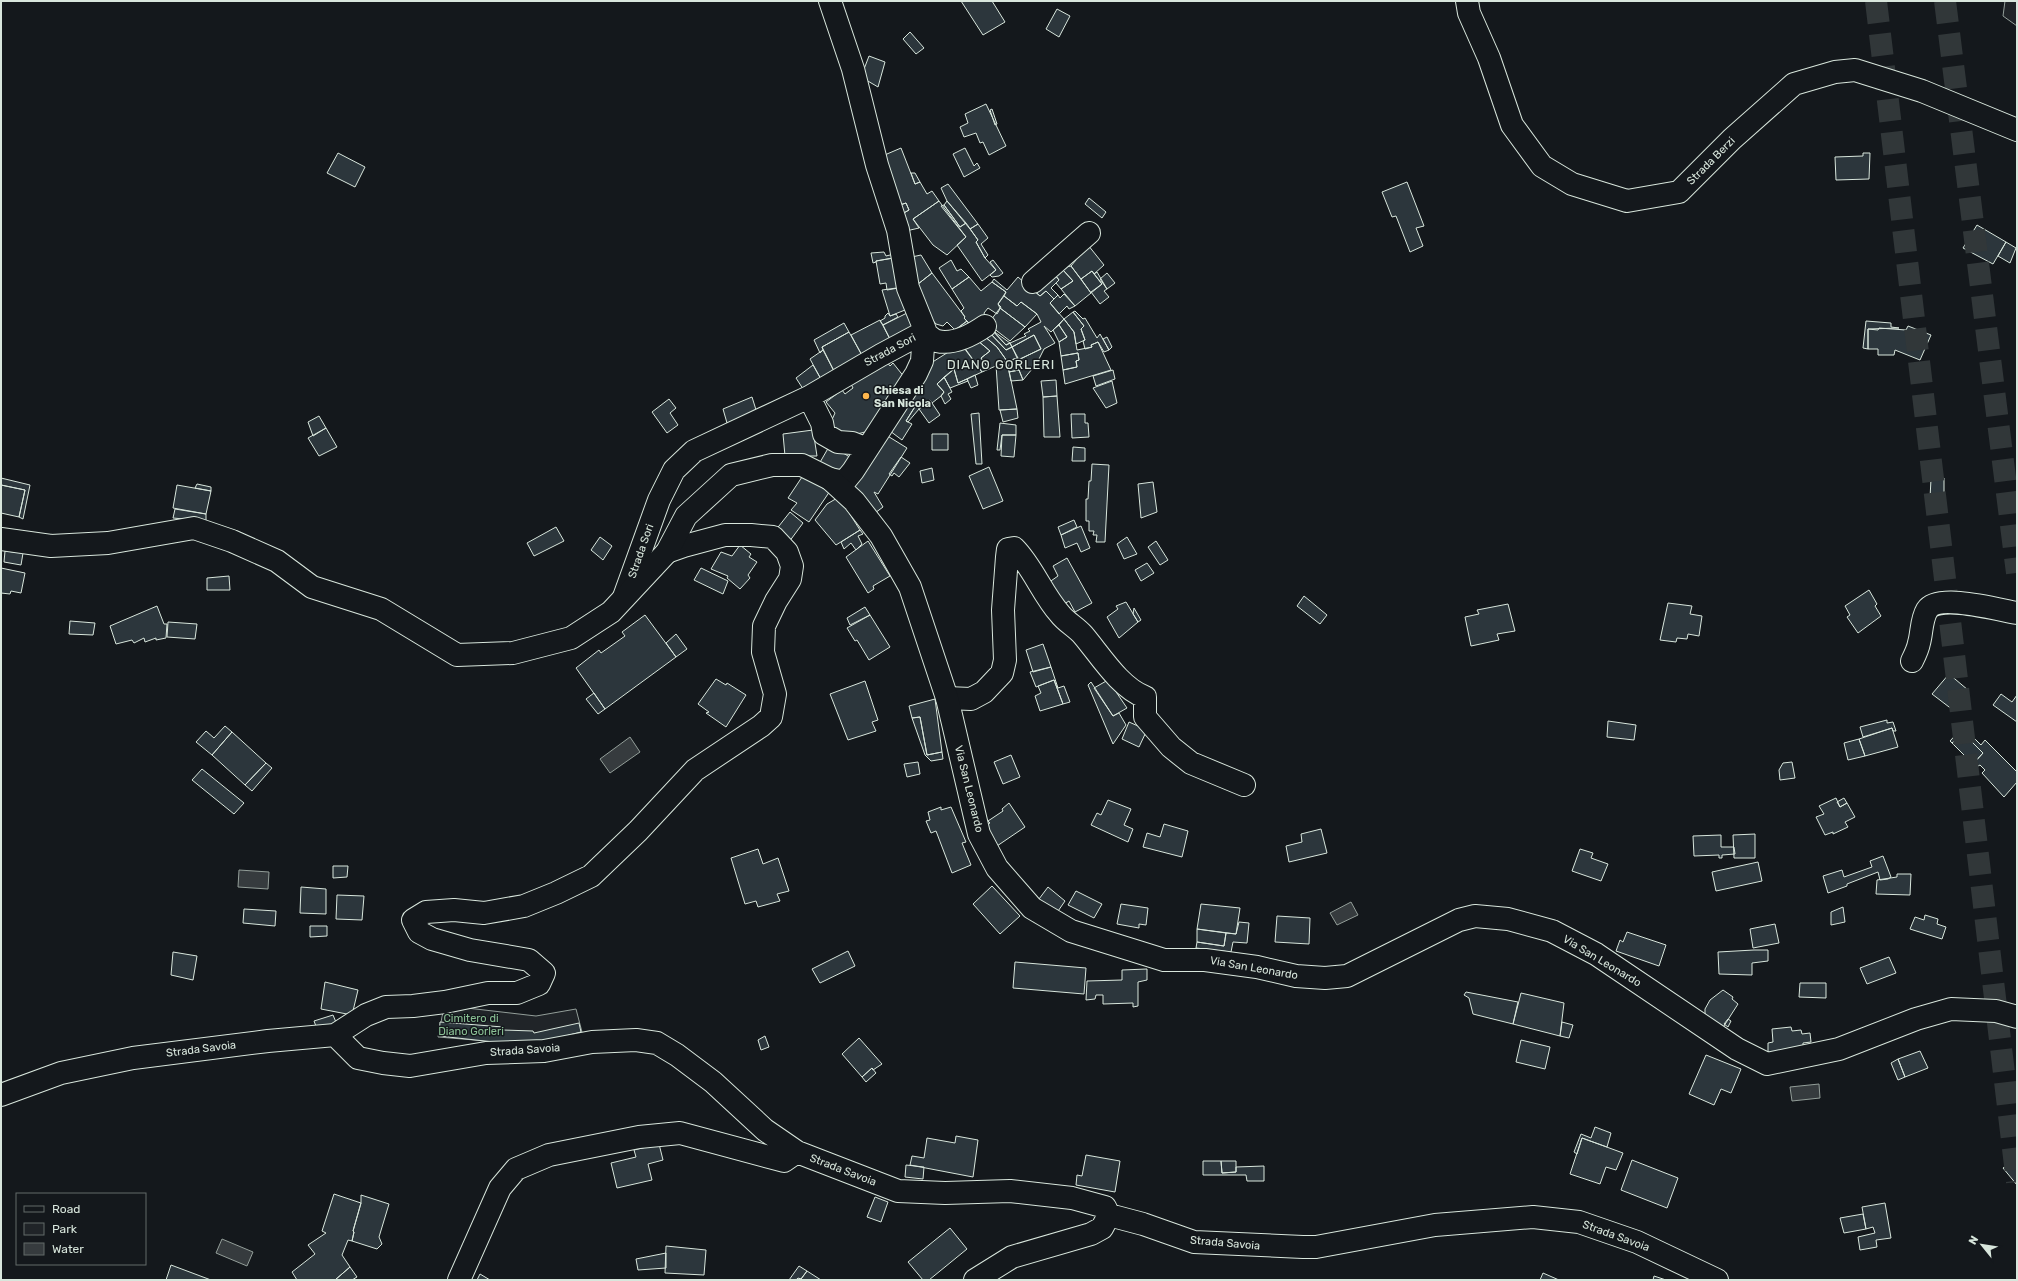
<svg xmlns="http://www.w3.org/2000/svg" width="2018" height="1281" font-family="Rubik,sans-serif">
	<rect width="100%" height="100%" fill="#14181c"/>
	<!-- green -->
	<path fill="#202428" stroke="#939e99" d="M2005,1H2017V26L2003,16Z
		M444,1007L467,1008L536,1016L576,1009L582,1032L535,1045L438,1037Z"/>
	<!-- water -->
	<path fill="#363b3e" stroke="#939e99" d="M630,737L640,752L610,773L600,759Z
		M239,870L269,872L268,889L238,887Z
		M1351,902L1358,915L1337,925L1330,913Z
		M1819,1084L1820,1098L1792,1101L1790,1087Z
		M222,1239L253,1252L247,1266L216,1253Z"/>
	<!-- building -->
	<path fill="#2c363c" stroke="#d8e6dc" d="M961,1H992L1005,22L983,35Z
		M1057,9L1070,16L1059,37L1046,29Z
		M910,32L924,48L916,54L903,39Z
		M869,56L885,62L878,87L861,77Z
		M986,104L1006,146L989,155L983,142L980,143L976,133L964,137L960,127L968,123L965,114Z
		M992,109L997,124L995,125L990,110Z
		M901,148L915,184L920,182L927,194L932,191L939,201L913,219L919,228L906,231L902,214L909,210L906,203L900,205L880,157Z
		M965,148L974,166L977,163L980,168L964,177L953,154Z
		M338,153L365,167L355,187L327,173Z
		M1863,153H1870L1869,179L1836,180L1835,157L1863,156Z
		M911,173H915L920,182L915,184Z
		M1407,182L1424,226L1416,228L1423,246L1410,252L1396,216L1392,217L1382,192Z
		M948,184L978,224L970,229L947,201L941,188Z
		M1089,198L1106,212L1102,218L1085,204Z
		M939,201L966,237L947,255L933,245L913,219Z
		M947,201L966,223L960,227L944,205Z
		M906,203L909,210L902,214L900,205Z
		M944,205L960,227L966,223L978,240L976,242L985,258L996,270L982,281L957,245L966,237L941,206Z
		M978,224L988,238L981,244L988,255L985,258L976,242L978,240L970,229Z
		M1977,225L2006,242L1993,264L1963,248Z
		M2006,242L2016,248L2010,263L1998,256Z
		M1088,245L1104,265L1094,274L1092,271L1081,279L1071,266L1076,260L1075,256Z
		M884,252L886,256L894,254L899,257L876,261V262L873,263L871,253Z
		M921,255L932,273L913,288L907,258Z
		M899,257L904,287L887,290L886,283L880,284L876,261Z
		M951,260L957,271L961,269L969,277L952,289L939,268Z
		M993,260L1003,273L999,276L992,277L990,275L996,270L990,262Z
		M1071,266L1091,293L1075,306L1061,289L1073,281L1063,270L1055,275L1059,280L1051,288L1058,295L1054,299L1046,291L1040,296L1032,289L1061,268Z
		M1063,270L1073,281L1061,289L1056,283L1059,280L1055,275Z
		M1092,271L1102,284L1091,293L1081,279Z
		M1097,272L1107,289L1104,291L1109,297L1100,304L1091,292L1102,284L1094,274Z
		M932,273L965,317L964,318L967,321L955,330L947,322L943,326L936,324L919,304L913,288Z
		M1107,273L1115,283L1107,289L1100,279Z
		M969,277L981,291L992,282L1006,292L998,304L1001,307L997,314L988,308L984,313L985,316L972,327L964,318L965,317L961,311L964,308L952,289Z
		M1018,277L1040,296L1046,291L1054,299L1050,303L1064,319L1051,332L1044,326L1055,343L1044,349L1037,363L1023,380L1019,370L1009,372L1007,361L1018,358V360L1041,349L1034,335L1012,347L1010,343L1026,336L1024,334L1030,331L1028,329L1041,322L1037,314L1021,302L1017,306L1004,296L1006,292L992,282L994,279L1007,290Z
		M904,287L910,308L890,316L882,290Z
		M1064,294L1075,306L1069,309L1067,306L1059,314L1050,303L1058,295L1060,298Z
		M1004,296L1017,306L1021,302L1037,314L1025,327L1000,308L998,304Z
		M1000,308L1025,327L1010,341L988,324Z
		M911,311L920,330L892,343L883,325Z
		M1075,311L1083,319L1085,318L1097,338L1100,334L1109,350L1104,352L1098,342L1091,345L1092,347L1085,349L1083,341L1085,340L1081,329L1084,326L1073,312Z
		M1073,312L1084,326L1081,329L1085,340L1076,344L1074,332L1064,319Z
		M888,313L890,316L896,314L898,317L883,325L880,321L885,318V316Z
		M1064,319L1074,332L1077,350L1092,347L1091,345L1098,342L1111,370L1065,384L1063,370L1077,367L1076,361L1079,360L1078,353L1061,356L1059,342L1067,337L1059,325Z
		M880,320L892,343L864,359L851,335Z
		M967,321L972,327L955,330Z
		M1866,321L1891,323V327L1899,328L1868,329V349L1863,348Z
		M844,323L849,332L822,347L823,350L820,353L814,340Z
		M1059,325L1067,337L1059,342L1053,330Z
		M1908,326L1931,335L1920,360L1895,350L1894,355H1878V349H1868V329L1878,330L1879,328L1906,330Z
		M992,330L1010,343L1006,345Z
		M992,330L1006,345L1010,343L1012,347L1006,350L989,332Z
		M849,332L864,359L835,373L822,347Z
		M989,332L1006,350L1012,347L1018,358L1007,361L997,347L983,335Z
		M983,335L997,347L1007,361L989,369L981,358L990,351L977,340Z
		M1034,335L1041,349L1018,360L1012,347Z
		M1107,337L1112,347L1109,350L1103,339Z
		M977,340L990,351L981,358L989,369L982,372L964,347Z
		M961,344L982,372L958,383L954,369L937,384L944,392L941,396L932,403L930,400L919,409L916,405L906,421L912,424L902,440L886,428L913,383L933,364L931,363Z
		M823,350L835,373L822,381L810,359Z
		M1078,353L1079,360L1076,361L1077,367L1063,370L1061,356Z
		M883,357L890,366L893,363L909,383L869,431L857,434L837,432L830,424L835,413L826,402L842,390L845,394L853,388L851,384Z
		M1007,361L1017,409L999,410L996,365Z
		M813,365L822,381L805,392L796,378Z
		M954,369L958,383L967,379L968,381L950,388L944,377Z
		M1019,370L1023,380L1011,381L1009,372Z
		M1113,370L1115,379L1096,386L1093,376Z
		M975,375L978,385L971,388L967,379Z
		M944,377L952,392L948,394L951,399L945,404L941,396L944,392L937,384Z
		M1056,380L1057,396L1043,397L1041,381Z
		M1112,381L1117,403L1106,408L1093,388Z
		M1057,396L1060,437H1044L1043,397Z
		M752,397L757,413L727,423L723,409Z
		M669,399L676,408L670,413L678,425L667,433L652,412Z
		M930,400L940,415L929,423L919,409Z
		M916,405L919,409L908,422L906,421Z
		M1017,409L1018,418L1003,422L1000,410Z
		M979,413L982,464H976L971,414Z
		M1071,414H1085V423H1088L1089,437L1072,438Z
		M319,416L326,428L313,436L308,422Z
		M1000,423L1016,425V435H1002L1000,450H997Z
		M326,428L337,447L319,456L308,438Z
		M813,430L817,456H785L783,434Z
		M932,434H948V450H932Z
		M886,435L907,448L878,494L874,492L883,507L871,516L861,500L865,497L850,485Z
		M1002,435H1016L1014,457L1001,456Z
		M830,445L853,459L840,478L819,464Z
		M1073,447L1085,448V461H1072Z
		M901,457L910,463L899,477L894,473L892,476L889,474Z
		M1092,464L1109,465L1105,542H1096L1097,535H1093L1094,531H1089V521H1086V499H1088L1089,481H1091Z
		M989,467L1003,501L983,509L969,476Z
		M932,468L934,480L922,483L920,471Z
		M804,474L830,491L809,522L791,510L797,503L788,498Z
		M1,478L30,485L23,519L19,517L25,490L1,485Z
		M1944,478V498H1930L1931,479Z
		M1153,482L1157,512L1141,518L1138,484Z
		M197,484L211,487V491L195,488Z
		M1,485L25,490L19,517L1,513Z
		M177,485L211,491L206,514L173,508Z
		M839,497L860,530L836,545L815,520L827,504Z
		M175,509L206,514V521L173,518Z
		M790,512L803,523L789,542L775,531Z
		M1074,520L1077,527L1061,535L1058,527Z
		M1081,526L1090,548L1081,552L1077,543L1065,548L1061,535Z
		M556,527L564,541L534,556L527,543Z
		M860,530L863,534L858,536L862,544L856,550L851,543L844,549L841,542Z
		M600,537L612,546L603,560L591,550Z
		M1127,537L1137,554L1124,559L1117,544Z
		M868,541L890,576L873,586L874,589L868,593L846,557Z
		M1156,541L1168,560L1160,565L1148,547Z
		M740,545L751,554L749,557L757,562L748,575L750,578L740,589L727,578L728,576L711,569L721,552L732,556Z
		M5,551L23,553L21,565L4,562Z
		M1067,558L1092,603L1075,612L1069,601L1061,606L1048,583L1058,576L1053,566Z
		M1147,563L1154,573L1141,581L1135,570Z
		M1,568L25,573L21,593L11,591L10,594L1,593Z
		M701,568L728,581L723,594L694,580Z
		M229,576L230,590H207V578Z
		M1869,590L1877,604L1875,606L1881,616L1858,633L1847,617L1850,615L1845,606Z
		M1304,596L1327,615L1320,624L1297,606Z
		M1126,602L1138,622L1119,638L1107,617L1118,609L1116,606Z
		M1668,603L1692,606L1690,614L1702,616L1699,636L1688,634L1687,639L1677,638L1676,642L1660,640Z
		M1508,604L1515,631L1497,634L1499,640L1471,646L1465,617L1479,614L1477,610Z
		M157,606L164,624H167L166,638L156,640V638L145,642L144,638L134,643L132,640L116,644L110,626Z
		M865,607L870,615L850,625L847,618Z
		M1134,608L1141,620L1138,622L1133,614Z
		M645,615L676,657L605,709L576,668L599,650L601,653L625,636L622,632Z
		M870,615L890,647L869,660L857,640L855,641L847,628Z
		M70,621L95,623L93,635L69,634Z
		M168,622L197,624L195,639L167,637Z
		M676,634L687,649L676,657L666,643Z
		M1043,644L1051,667L1033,672L1026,650Z
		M1051,667L1058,688L1064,686L1070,702L1063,704L1054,680L1036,687L1030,672Z
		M1949,674L1968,690L1953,710L1932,694Z
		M716,679L726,685L727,683L746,695L726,727L706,713L709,712L698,704Z
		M1054,680L1063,704L1040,711L1035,696L1041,693L1038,686Z
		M1108,680L1127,708L1113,716L1094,688Z
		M865,681L878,720L872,722L876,731L848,740L830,694Z
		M1091,682L1113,716L1119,713L1126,725L1113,744L1088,685Z
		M594,693L605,709L598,714L586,699Z
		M2001,694L2012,702L2017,695V722L1993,705Z
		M935,699L942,752L927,755L920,717L912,718L909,706Z
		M920,717L927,755L942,752L943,759L931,761L925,755L912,718Z
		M1887,720V723L1893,722L1896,731H1893L1892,728L1863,737L1860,727Z
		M1608,721L1636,725L1634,740L1607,737Z
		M1129,722L1147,730L1139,747L1122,739Z
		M225,726L232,732L212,755L196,742L206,731L214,738Z
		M1963,727L1981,745L1985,740L2017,772V782L2004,797L1982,773L1985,770L1980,765L1976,767L1973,764L1983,753L1963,733L1952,743L1950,741Z
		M1892,728L1898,747L1865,756L1859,739Z
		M232,732L266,763L245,785L212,755Z
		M1963,733L1983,753L1973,764L1952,743Z
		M1859,739L1865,756L1848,760L1844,743Z
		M1011,755L1020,777L1003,784L994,762Z
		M918,762L920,774L907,777L904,764Z
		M1792,762L1795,778L1780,780L1779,770L1783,763Z
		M266,763L272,768L252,791L245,785Z
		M202,769L244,803L234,814L192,780Z
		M1836,798L1840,807L1847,803L1855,817L1845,822L1848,827L1833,834V832L1825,835L1816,817L1824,814L1819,806Z
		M1844,798L1847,803L1840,807L1837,802Z
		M1108,800L1131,809L1124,825L1133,829L1128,842L1091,825L1097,813L1101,815Z
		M1009,803L1025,827L997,846L983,827L990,823L988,821L1003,811L1002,809Z
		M941,807V810L951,807L966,842L962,843L971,865L952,873L936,831L931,833L926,821L930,820L928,812Z
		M1164,824L1188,831L1182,857L1143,847L1147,833L1160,837Z
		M1321,829L1327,853L1289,862L1286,846L1302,842L1301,834Z
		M1755,834V858H1734L1733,835Z
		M1721,835V847H1734L1735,854L1722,855V858H1719V855L1694,856L1693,836Z
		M758,849L763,864L778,858L789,891L777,894L780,901L758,907L756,901L745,904L731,858Z
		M1580,849L1593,853L1591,858L1608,864L1601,881L1572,871Z
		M1883,856L1891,877L1888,879L1880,880L1878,872L1847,884V886L1828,893L1823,876L1842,870L1844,877L1872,867L1870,861Z
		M1758,862L1762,881L1716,891L1712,872Z
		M333,866H348L347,877L333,878Z
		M1897,874H1911L1910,895L1876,894L1877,880L1897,877Z
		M992,886L1020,916L1000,934L973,904Z
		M301,887L326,889V914L300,913Z
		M1048,887L1065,901L1056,914L1039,899Z
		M1076,891L1102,904L1094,918L1068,905Z
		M337,895L364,896L362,920L336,919Z
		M1121,904L1148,908L1146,925L1139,924V928L1117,924Z
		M1201,904L1240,908L1236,934L1197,929Z
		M1843,907L1845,922L1831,925V912Z
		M244,909L276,911L275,926L243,923Z
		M1925,915L1938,919L1937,924L1946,927L1942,939L1910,929L1915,917L1924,920Z
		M1277,916L1310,918L1309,944L1275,942Z
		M1239,922L1249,923L1247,943L1233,942L1231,952L1196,948L1197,942L1224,946L1226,933L1236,934Z
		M1775,924L1779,943L1753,948L1750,929Z
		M310,926H327V936L310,937Z
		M1197,929L1226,933L1224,946L1197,942Z
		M1627,932L1666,945L1659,966L1616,951L1620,940L1623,942Z
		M1754,950H1768V961L1752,963V975L1719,974L1718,952Z
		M848,951L855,966L820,983L812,969Z
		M173,952L197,956L193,980L171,975Z
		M1889,957L1896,973L1867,984L1860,968Z
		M1015,962L1086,968L1084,994L1013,988Z
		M1147,969V980L1138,982V1006L1133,1007V1003L1103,1004V995H1096L1095,999L1086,1000L1087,981L1122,980V970Z
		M325,982L358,990L352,1015L321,1009Z
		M1800,983H1826V998L1799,997Z
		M1723,990L1733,997L1732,999L1738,1004L1722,1029L1705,1015V1009L1710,1000Z
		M1466,992L1518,1002L1513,1024L1473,1014L1469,998L1464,995Z
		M1521,993L1564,1003L1560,1036L1513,1024Z
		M333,1015L338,1027L319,1034L314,1021Z
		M1728,1019L1731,1021L1728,1027L1724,1024Z
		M440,1022L503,1027V1030L533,1031L534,1033L579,1023L581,1032L534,1044L494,1042L439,1036Z
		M1562,1022L1573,1025L1569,1038L1560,1036Z
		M1791,1027L1792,1031L1801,1030L1802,1034L1810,1033L1811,1042L1803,1043V1052L1768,1056V1043L1773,1042L1772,1029Z
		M765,1036L769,1047L761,1050L758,1040Z
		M859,1038L882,1064L873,1070L872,1068L862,1077L842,1054Z
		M1521,1040L1550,1047L1545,1069L1516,1062Z
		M1920,1051L1928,1068L1905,1077L1898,1059Z
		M1706,1055L1741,1069L1731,1093L1721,1089L1714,1105L1689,1094Z
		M1898,1059L1905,1077L1898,1080L1891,1063Z
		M872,1068L876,1073L866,1082L862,1077Z
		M1595,1127L1611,1133L1607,1147L1582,1138L1577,1154L1574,1152L1581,1134L1591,1138Z
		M956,1136L978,1140L973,1177L910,1165L912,1156L924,1158L927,1138L955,1143Z
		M1582,1138L1623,1153L1616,1170L1606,1167L1600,1184L1570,1174Z
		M659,1144L663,1160L648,1164L652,1180L617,1188L611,1163L636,1157L634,1150Z
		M1086,1155L1120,1161L1115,1192L1076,1185L1077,1175L1082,1176Z
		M2017,1159V1185L2003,1168Z
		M1632,1160L1678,1178L1667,1208L1621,1190Z
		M1203,1161H1221L1222,1173L1236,1172V1167L1264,1166V1181H1247L1246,1175H1203Z
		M1221,1161H1236V1172L1222,1173Z
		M906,1165L924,1167L923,1179L905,1177Z
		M334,1194L361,1203L353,1231L354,1232L352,1241L348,1240L342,1255L350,1267L335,1280H297L292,1272L315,1254L308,1245L326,1233L322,1231Z
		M361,1195L389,1204L379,1237L382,1244L377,1249L352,1241L354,1232L353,1231L361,1203Z
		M875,1197L888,1202L881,1222L867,1217Z
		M1885,1203L1891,1238L1876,1240L1877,1247L1860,1250L1858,1237L1875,1233L1873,1227L1866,1229L1862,1207Z
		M1863,1214L1866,1229L1844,1233L1840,1218Z
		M950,1228L967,1249L929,1280H923L908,1262Z
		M666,1246L706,1250L704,1275L665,1273Z
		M666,1253V1268L638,1270L636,1259Z
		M171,1265L211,1280H166Z
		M799,1266L807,1271L801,1279L789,1280Z
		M350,1267L357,1277L352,1280H335Z
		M807,1271L821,1280H796L798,1278L801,1279Z
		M1543,1273L1559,1280H1540Z
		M480,1274L490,1280H477Z
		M1654,1276L1666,1280H1653Z"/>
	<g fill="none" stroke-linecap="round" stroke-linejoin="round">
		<!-- highway-tunnel -->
		<path stroke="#313739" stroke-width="22" stroke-dasharray="22 11" stroke-linecap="butt" d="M1876,1L2017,1182
			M1945,1L2017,573"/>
		<defs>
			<path id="minor" d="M1467,1L1469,13L1489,58L1512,125L1542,166L1572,184L1627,201L1679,192L1732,139L1794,84L1835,72L1855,70L1922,91L2017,130
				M1033,282L1089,233
				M924,332C928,335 933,340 937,341C954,345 972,335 985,326
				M809,397L822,423L824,434L838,442L852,443L867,449
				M830,479L844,482L853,471L916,374L922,361L924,332
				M624,597L659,500L674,470L694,451L809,397L881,355L924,332L925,330L908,288L898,230L877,165L853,69L830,1
				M1912,661C1915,655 1918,649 1919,643C1922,633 1921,620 1927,610C1938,593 1999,610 2017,613
				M947,698L971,699L984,692L1002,673L1005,660L1003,610L1007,557L1008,549L1014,548C1033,567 1042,594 1060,614C1066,622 1076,627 1083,635C1100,655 1120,688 1145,697V717L1171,747L1191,763L1244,785
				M335,1035L366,1015L386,1007L413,1006L445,1002L488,993H517L539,984L544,973L529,960L470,950L432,939L419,932L413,920L426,912L454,910L484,913L524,906L556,893L591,876L638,831L695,770L761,726L771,717L775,694L763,652L764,626L776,601L790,579L792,566L787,552L773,537L751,535H725L684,546L667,552
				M1,1095L61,1073L133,1058L268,1041L335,1035L358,1058L383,1063L410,1066L486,1053L544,1051L592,1042L636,1040L657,1043L677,1055L713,1082L765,1130L797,1152L898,1191L945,1193L1010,1191L1072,1198L1105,1207L1109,1215L1143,1224L1194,1242L1303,1247H1316L1435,1225L1533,1217L1579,1222L1637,1242L1717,1280
				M459,1280L500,1188L516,1169L549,1155L639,1137L680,1133L784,1161L797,1152
				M975,1280L1012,1257L1091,1234L1102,1228L1109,1215"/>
			<path id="major" d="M1,539L51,546L108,543L194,528L232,541L277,561L312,587L381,609L457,655L513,653L571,638L611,612L667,552L686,516L731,475L772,465H802L830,479L854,501L881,536L910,587L947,698L979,834L997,868L1032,908L1071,931L1164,960H1205L1257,967L1296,976L1325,978L1347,976L1459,920L1475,916L1508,919L1552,931L1596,954L1737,1049L1767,1064L1839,1049L1916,1019L1951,1009L1996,1011L2017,1017"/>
		</defs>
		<!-- minor casing -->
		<use href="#minor" stroke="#d8e6dc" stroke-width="24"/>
		<!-- major casing -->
		<use href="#major" stroke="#d8e6dc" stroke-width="24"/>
		<!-- minor -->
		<use href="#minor" stroke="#14181c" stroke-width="22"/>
		<!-- major -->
		<use href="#major" stroke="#14181c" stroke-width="22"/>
	</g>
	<!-- markers -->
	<circle fill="#ffb74d" stroke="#14181c" stroke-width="1.5" cx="866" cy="396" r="4"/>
	<g text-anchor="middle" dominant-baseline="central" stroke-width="3" stroke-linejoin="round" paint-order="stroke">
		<!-- street labels -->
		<g font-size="11" fill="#d8e6dc" stroke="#14181c">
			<text transform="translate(1711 161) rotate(-45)">Strada Berzi</text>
			<text transform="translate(890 350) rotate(-28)">Strada Sori</text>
			<text transform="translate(641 551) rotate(-71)">Strada Sori</text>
			<text transform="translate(969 789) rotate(76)">Via San Leonardo</text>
			<text transform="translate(1602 961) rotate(31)">Via San Leonardo</text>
			<text transform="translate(1254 968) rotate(10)">Via San Leonardo</text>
			<text transform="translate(201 1049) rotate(-7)">Strada Savoia</text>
			<text transform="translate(525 1050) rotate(-4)">Strada Savoia</text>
			<text transform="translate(843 1170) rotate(21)">Strada Savoia</text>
			<text transform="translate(1616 1236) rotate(20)">Strada Savoia</text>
			<text transform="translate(1225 1243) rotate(5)">Strada Savoia</text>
		</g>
		<!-- poi labels -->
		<g font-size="11" font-weight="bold" fill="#d8e6dc" stroke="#14181c" text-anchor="start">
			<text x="874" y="390">Chiesa di<tspan x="874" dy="13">San Nicola</tspan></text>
		</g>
		<!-- park labels -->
		<g font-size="11" fill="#8ac095" stroke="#14181c">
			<text x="471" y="1018">Cimitero di<tspan x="471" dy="13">Diano Gorleri</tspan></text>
		</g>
		<!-- quarter labels -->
		<g font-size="13" letter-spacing="1" fill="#d8e6dc" stroke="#14181c">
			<text x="1001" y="364">DIANO GORLERI</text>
		</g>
	</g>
	<!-- border -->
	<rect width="2018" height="1281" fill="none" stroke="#d8e6dc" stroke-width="4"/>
	<!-- legend -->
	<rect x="16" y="1193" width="130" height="72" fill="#14181c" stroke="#626a69"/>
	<rect x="24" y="1206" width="20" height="6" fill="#14181c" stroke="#626a69"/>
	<text x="52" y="1213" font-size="12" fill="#d8e6dc">Road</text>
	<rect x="24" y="1223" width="20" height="12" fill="#202428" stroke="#626a69"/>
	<text x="52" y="1233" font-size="12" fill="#d8e6dc">Park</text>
	<rect x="24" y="1243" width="20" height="12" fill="#363b3e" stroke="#626a69"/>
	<text x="52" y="1253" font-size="12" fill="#d8e6dc">Water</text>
	<!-- north arrow -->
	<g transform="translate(1982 1245) rotate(300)" stroke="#14181c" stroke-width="3" paint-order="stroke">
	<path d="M0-3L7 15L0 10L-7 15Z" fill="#d8e6dc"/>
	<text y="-6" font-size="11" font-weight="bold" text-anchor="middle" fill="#d8e6dc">N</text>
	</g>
</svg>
